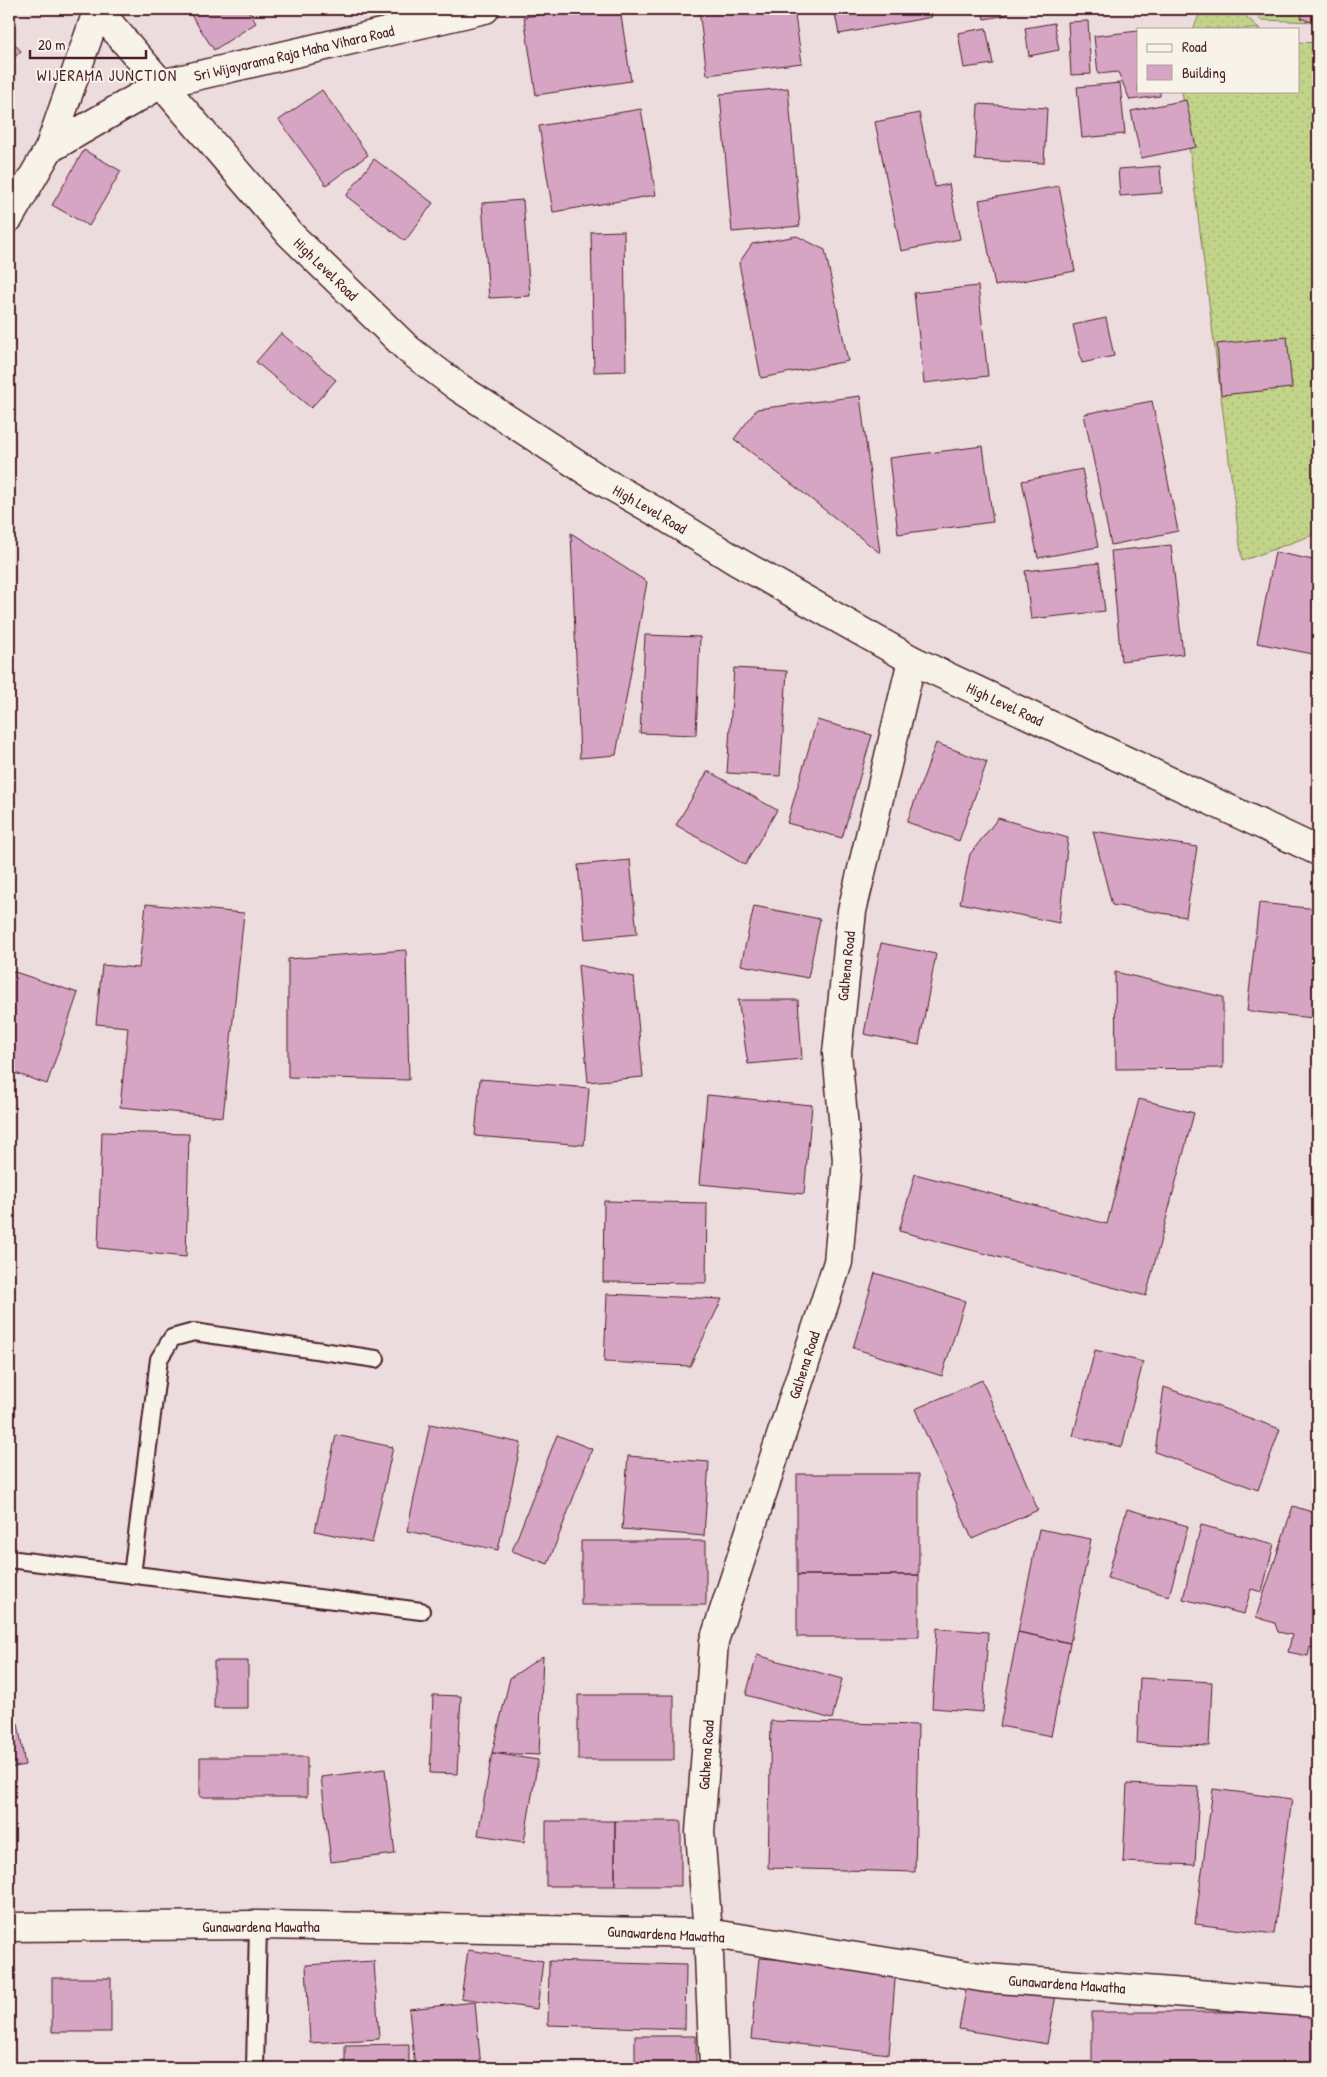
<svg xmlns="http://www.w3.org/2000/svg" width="1327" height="2077" font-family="'Patrick Hand',sans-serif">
	<defs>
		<pattern id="grass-dots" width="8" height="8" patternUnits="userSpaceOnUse" patternTransform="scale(1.25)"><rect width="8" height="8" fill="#c1d489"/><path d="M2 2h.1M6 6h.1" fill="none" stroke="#a7b676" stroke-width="1.8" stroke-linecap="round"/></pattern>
	</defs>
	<rect width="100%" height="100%" fill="#eddcdd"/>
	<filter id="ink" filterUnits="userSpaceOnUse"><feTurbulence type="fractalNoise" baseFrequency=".02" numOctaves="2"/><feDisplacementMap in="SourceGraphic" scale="10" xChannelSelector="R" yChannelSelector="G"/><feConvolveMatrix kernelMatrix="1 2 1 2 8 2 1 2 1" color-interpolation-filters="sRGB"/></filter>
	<g filter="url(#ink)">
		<!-- grass -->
		<path fill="url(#grass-dots)" stroke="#867a5a" d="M1202,9H1238L1260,29H1193Z
			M1298,42L1318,43V533L1242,561L1182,91H1298Z"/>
		<!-- park -->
		<path fill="#c1d489" stroke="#867a5a" d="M1256,9H1318V22L1260,20Z"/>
		<!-- building -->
		<path fill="#d6a5c4" stroke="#4a1f2b" d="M187,9H247L256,23L214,50Z
			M576,9H620L631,81L536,95L524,17Z
			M699,9H794L802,63L707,75Z
			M834,9H930L932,17L839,34Z
			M982,9H1007L1008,15L984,19Z
			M1304,9H1318V25L1301,18Z
			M1088,21L1091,74L1071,75L1068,22Z
			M1054,23L1059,50L1029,56L1025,28Z
			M986,28L993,64L964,68L958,33Z
			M1138,31V91H1160V96L1130,100L1118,72L1098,74L1094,36Z
			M9,38L21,51L9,63Z
			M1120,83L1125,134L1082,138L1077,87Z
			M788,88L800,226L732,232L720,94Z
			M322,90L368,155L326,185L279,120Z
			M1186,100L1196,147L1141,158L1131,111Z
			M978,104L1047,108L1044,163L975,160Z
			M641,109L656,195L553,212L539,126Z
			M919,113L935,187L949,184L960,239L901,251L875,122Z
			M84,150L121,171L89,226L52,205Z
			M374,159L433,203L405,241L346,196Z
			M1160,166L1162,193L1120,196L1118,169Z
			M1059,186L1075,271L995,286L979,200Z
			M523,200L530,296L489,298L482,203Z
			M624,231L626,371L594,372L591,232Z
			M797,236L825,250L848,361L761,378L739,263L752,244Z
			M978,286L988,376L924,383L914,293Z
			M1106,318L1114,356L1082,363L1073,325Z
			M281,333L336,380L311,408L256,362Z
			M1287,337L1292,388L1221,395L1217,344Z
			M860,396L880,553L734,439L757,409Z
			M1152,401L1178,531L1111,545L1084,414Z
			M983,446L993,522L898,534L889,458Z
			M1082,469L1098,547L1038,558L1022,481Z
			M1317,469H1318V517L1315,516Z
			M571,533L647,582L616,755L580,758Z
			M1171,545L1183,654L1121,661L1111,551Z
			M1275,552L1318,561V655L1257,643Z
			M1099,563L1105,611L1031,619L1025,571Z
			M645,635L700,637L696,735L640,733Z
			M734,668L787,671L780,776L727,773Z
			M817,720L872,735L842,838L787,823Z
			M936,743L987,762L959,841L907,822Z
			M708,771L777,810L745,865L676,825Z
			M998,818L1068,838L1059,923L960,903L970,854Z
			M1093,831L1197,847L1186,917L1112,905Z
			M630,860L637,934L585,939L578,865Z
			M1259,903L1318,909V973L1313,1018L1247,1011Z
			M146,904L244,913L223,1117L120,1107L128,1027L96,1024L102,965L139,968Z
			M754,906L820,919L808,978L741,965Z
			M881,943L936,954L919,1045L864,1034Z
			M406,950L409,1080L288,1077V959Z
			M578,965L634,977L643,1077L588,1082Z
			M9,970L78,993L47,1084L9,1071Z
			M1115,972L1223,997V1068L1116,1069Z
			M738,1000H798L802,1059L748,1064Z
			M480,1079L589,1088L584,1145L475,1136Z
			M707,1095L812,1105L804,1194L699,1184Z
			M1139,1099L1194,1113L1146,1296L899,1231L915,1174L1107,1224Z
			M102,1132L189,1134L186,1257L98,1248Z
			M604,1201L707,1203L706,1283L603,1282Z
			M875,1273L965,1301L942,1376L853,1348Z
			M607,1294L722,1299L690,1366L604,1362Z
			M1318,1304V1365L1314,1305Z
			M1095,1350L1143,1362L1122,1447L1073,1436Z
			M982,1380L1038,1510L972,1539L915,1409Z
			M1164,1387L1280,1429L1258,1490L1155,1452Z
			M430,1424L521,1443L498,1550L407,1531Z
			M336,1435L393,1447L372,1543L315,1531Z
			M557,1435L592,1449L548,1564L512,1551Z
			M628,1456L709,1462L704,1536L622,1529Z
			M797,1474H919V1575H797Z
			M1293,1506L1318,1514V1649L1310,1647L1308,1656L1288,1652L1292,1635L1278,1632L1275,1623L1256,1617Z
			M1127,1509L1188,1526L1169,1596L1107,1578Z
			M1201,1525L1274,1544L1262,1592L1251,1589L1244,1614L1183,1599Z
			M1039,1529L1091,1539L1070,1643L1018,1632Z
			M581,1541H706V1605H581Z
			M797,1575H919V1637H797Z
			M937,1628L988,1632L983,1712L932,1708Z
			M1018,1632L1070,1643L1051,1736L1000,1726Z
			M757,1655L842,1679L832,1719L746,1695Z
			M543,1656L539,1755L492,1753L510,1678Z
			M214,1661H248V1708H214Z
			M1140,1678L1212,1682L1209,1746L1137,1743Z
			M433,1695L461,1696L457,1774L430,1773Z
			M578,1695H674V1760H578Z
			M771,1721L918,1725L915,1872L768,1868Z
			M18,1723L25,1765L9,1768V1724Z
			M492,1753L538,1760L524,1842L478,1835Z
			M200,1757H307V1797H200Z
			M385,1769L395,1854L331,1862L321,1777Z
			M1127,1784L1199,1787L1195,1865L1123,1862Z
			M1213,1789L1292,1799L1274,1934L1195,1924Z
			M546,1821H615V1886H546Z
			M615,1821H681V1886H615Z
			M468,1950L543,1961L537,2009L461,1998Z
			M759,1958L896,1968L889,2054L751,2039Z
			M374,1961L379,2039L310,2043L306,1965Z
			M549,1961L686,1965L685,2029L548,2025Z
			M52,1978H111V2032H52Z
			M968,1979L1056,1995L1047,2044L959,2029Z
			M475,2002L481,2068H415L409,2009Z
			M1092,2012H1318V2063H1092Z
			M635,2036H696V2068H635Z
			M409,2044V2068H345V2045Z
			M274,2066L315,2067V2068H274Z"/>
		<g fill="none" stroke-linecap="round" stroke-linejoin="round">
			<defs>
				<path id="service" d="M9,1559L421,1611
					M132,1575L159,1359L172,1338L194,1332L376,1359
					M255,2068L258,1925"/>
				<path id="minor" d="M161,84L485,9
					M9,1927L258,1925L708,1933L986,1978L1318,2003
					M714,2068L708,1933L700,1832L714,1641L838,1262L847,1160L837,1053L852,911L912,660"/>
				<path id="primary" d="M49,149L161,84
					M9,218L49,149L98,9"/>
				<path id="trunk" d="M97,9L290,234L409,350L458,387L599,479L662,515L738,562L912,660L1318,851"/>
			</defs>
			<!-- service casing -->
			<use href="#service" stroke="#4a1f2b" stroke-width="20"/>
			<!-- minor casing -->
			<use href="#minor" stroke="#4a1f2b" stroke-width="31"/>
			<!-- primary casing -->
			<use href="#primary" stroke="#4a1f2b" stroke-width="31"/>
			<!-- trunk casing -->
			<use href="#trunk" stroke="#4a1f2b" stroke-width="31"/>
			<!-- service -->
			<use href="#service" stroke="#f7f3e8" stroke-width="16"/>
			<!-- minor -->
			<use href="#minor" stroke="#f7f3e8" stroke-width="28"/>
			<!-- primary -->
			<use href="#primary" stroke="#f7f3e8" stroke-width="28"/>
			<!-- trunk -->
			<use href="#trunk" stroke="#f7f3e8" stroke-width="28"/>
		</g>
	</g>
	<g text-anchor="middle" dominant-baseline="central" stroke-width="4" stroke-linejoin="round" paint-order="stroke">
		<!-- street labels -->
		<g font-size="15" fill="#4a1f2b" stroke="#f7f3e8">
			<text transform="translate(294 53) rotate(-13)">Sri Wijayarama Raja Maha Vihara Road</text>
			<text transform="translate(326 269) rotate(44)">High Level Road</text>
			<text transform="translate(650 509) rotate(30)">High Level Road</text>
			<text transform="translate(1005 704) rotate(25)">High Level Road</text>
			<text transform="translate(846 966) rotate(-84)">Galhena Road</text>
			<text transform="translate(804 1365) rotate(-72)">Galhena Road</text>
			<text transform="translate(706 1755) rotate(-86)">Galhena Road</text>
			<text x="261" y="1926">Gunawardena Mawatha</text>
			<text transform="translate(666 1934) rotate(3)">Gunawardena Mawatha</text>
			<text transform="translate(1067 1984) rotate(4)">Gunawardena Mawatha</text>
		</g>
		<!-- neighbourhood labels -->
		<g font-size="16" letter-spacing="1" fill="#4a1f2b" stroke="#f7f3e8">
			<text x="107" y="75">WIJERAMA JUNCTION</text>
		</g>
	</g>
	<!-- margin -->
	<rect width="1327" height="2077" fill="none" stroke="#f7f3e8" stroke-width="30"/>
	<rect x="15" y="15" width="1297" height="2047" fill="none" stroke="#4a1f2b" stroke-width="2" filter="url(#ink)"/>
	<!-- legend -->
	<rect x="1137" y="28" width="162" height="65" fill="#f7f3e8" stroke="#b29e9c"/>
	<rect x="1147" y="44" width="25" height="8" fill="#f7f3e8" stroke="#b29e9c"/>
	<text x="1182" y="52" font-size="15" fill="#4a1f2b">Road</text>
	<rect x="1147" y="65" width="25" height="15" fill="#d6a5c4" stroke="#b29e9c"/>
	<text x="1182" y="78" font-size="15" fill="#4a1f2b">Building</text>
	<!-- scale -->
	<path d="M30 50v8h116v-8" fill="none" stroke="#4a1f2b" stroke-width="2.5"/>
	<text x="38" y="50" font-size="15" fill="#4a1f2b" stroke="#f7f3e8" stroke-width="4" paint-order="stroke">20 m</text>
</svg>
